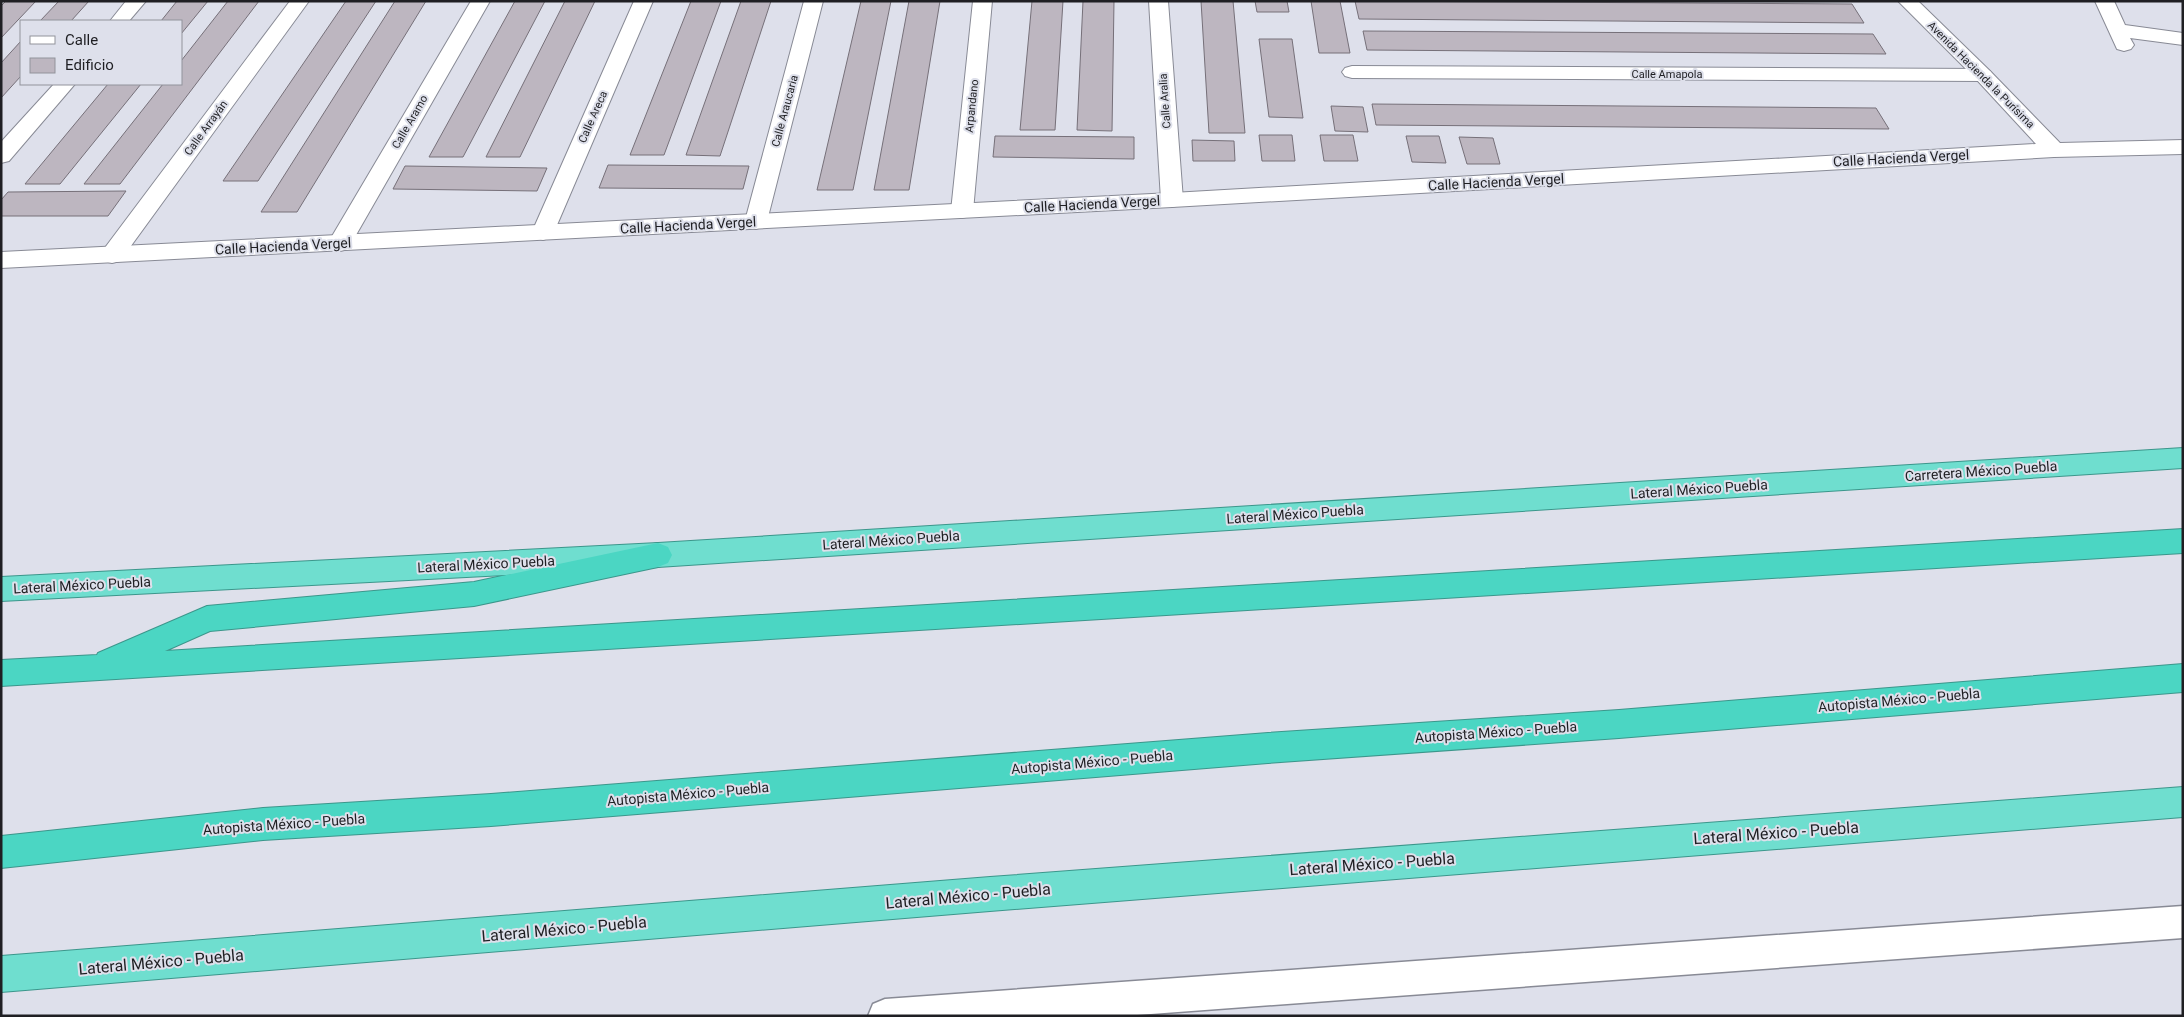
<svg xmlns="http://www.w3.org/2000/svg" width="2184" height="1017" font-family="Roboto,sans-serif">
	<rect width="100%" height="100%" fill="#dee0eb"/>
	<!-- building -->
	<path fill="#bdb6c0" stroke="#767079" d="M6,1H36L1,38V6Z
		M59,1H89L71,21H40Z
		M177,1H208L181,34V21H161Z
		M228,1H259L120,184H84L163,84H181V61Z
		M346,1H376L258,181H223Z
		M395,1H426L297,212H261Z
		M515,1H545L463,157H429Z
		M565,1H595L520,157H486Z
		M691,1H721L664,155H630Z
		M741,1H771L720,156L686,155Z
		M861,1H891L853,190H817Z
		M909,1H940L909,190H874Z
		M1032,1H1063L1055,130H1020Z
		M1083,1H1114L1112,131L1077,130Z
		M1201,1H1233L1245,133H1209Z
		M1255,1H1287L1289,12H1257Z
		M1311,1H1340L1350,53H1319Z
		M1355,1L1852,4L1864,23L1359,19Z
		M1363,31L1873,34L1886,54L1367,50Z
		M1259,39H1292L1303,118L1269,117Z
		M21,41V76L1,98V63Z
		M108,84H141L60,184H25Z
		M1372,104L1876,108L1889,129L1376,125Z
		M1331,106L1363,107L1368,132L1335,131Z
		M1259,135H1292L1295,161H1262Z
		M1320,135H1353L1358,161H1324Z
		M995,136L1134,137V159L993,157Z
		M1406,136H1439L1446,163L1412,162Z
		M1459,137L1493,138L1500,164H1467Z
		M1192,140L1234,141L1235,161H1193Z
		M608,165L749,166L743,189L599,188Z
		M405,166L547,168L537,191L393,189Z
		M126,191L108,216H1V200L8,192Z"/>
	<g fill="none" stroke-linecap="round" stroke-linejoin="round">
		<defs>
			<path id="service" d="M2183,906V938L1124,1016H868L873,1004L885,999Z"/>
			<path id="minor" d="M126,1H146L129,21H110Z
				M290,1H309L120,261L112,263L104,261L100,255L104,249Z
				M471,1H490L348,249L340,251L332,249L328,243Z
				M634,1H653L554,232L551,237L543,240L535,237L532,232Z
				M804,1H823L767,221L764,226L756,229L748,226L745,221Z
				M973,1H992L973,211L970,216L962,218L954,216L951,211Z
				M1149,1H1168L1183,200L1180,205L1172,207L1164,205L1161,200Z
				M2095,1H2114L2125,25L2183,33V45L2130,38L2134,45L2131,49L2124,51L2117,49Z
				M1352,66L1983,69L1990,71L1993,75L1990,79L1983,81L1352,78L1345,76L1342,72L1345,68Z
				M54,84H75L9,161L1,163V142Z"/>
			<path id="tertiary" d="M1898,1H1918L1990,71L2060,143L2183,140V154L2054,157L1172,207L1,268V252L1172,193L2036,144L1976,79Z"/>
			<path id="trunk" d="M2183,448V468L658,567L1,601V577L658,543Z
				M2183,787V817L990,911L1,992V956L990,877Z"/>
			<path id="motorway" d="M2183,529V553L1,686V660L97,655L98,653L207,606L474,582L658,543L668,547L672,555L668,563L658,567L474,606L210,631L165,651Z
				M2183,664V692L1619,738L1268,763L491,826L263,840L1,868V836L263,808L491,794L1268,733L1619,710Z"/>
		</defs>
		<!-- service casing -->
		<use href="#service" stroke="#888a95" stroke-width="3"/>
		<!-- minor casing -->
		<use href="#minor" stroke="#888a95" stroke-width="2"/>
		<!-- tertiary casing -->
		<use href="#tertiary" stroke="#888a95" stroke-width="2"/>
		<!-- trunk casing -->
		<use href="#trunk" stroke="#3c968b" stroke-width="2"/>
		<!-- motorway casing -->
		<use href="#motorway" stroke="#3c968b" stroke-width="2"/>
		<!-- service -->
		<use href="#service" fill="#fff" fill-rule="evenodd"/>
		<!-- minor -->
		<use href="#minor" fill="#fff" fill-rule="evenodd"/>
		<!-- tertiary -->
		<use href="#tertiary" fill="#fff" fill-rule="evenodd"/>
		<!-- trunk -->
		<use href="#trunk" fill="#6fdecf" fill-rule="evenodd"/>
		<!-- motorway -->
		<use href="#motorway" fill="#4bd6c3" fill-rule="evenodd"/>
	</g>
	<g text-anchor="middle" dominant-baseline="central" stroke-width="4" stroke-linejoin="round" paint-order="stroke">
		<!-- far-street labels -->
		<g font-size="11" fill="#1f1f23" stroke="#dee0eb">
			<text x="1667" y="74">Calle Amapola</text>
			<text transform="translate(1981 75) rotate(45)">Avenida Hacienda la Purísima</text>
			<text transform="translate(1165 101) rotate(-94)">Calle Aralia</text>
			<text transform="translate(972 106) rotate(-84)">Arpandano</text>
			<text transform="translate(785 111) rotate(-75)">Calle Araucaria</text>
			<text transform="translate(593 117) rotate(-66)">Calle Areca</text>
			<text transform="translate(410 122) rotate(-60)">Calle Aramo</text>
			<text transform="translate(206 128) rotate(-54)">Calle Arrayán</text>
		</g>
		<!-- street labels -->
		<g font-size="14" fill="#1f1f23" stroke="#dee0eb">
			<text transform="translate(1901 158) rotate(-3)">Calle Hacienda Vergel</text>
			<text transform="translate(1496 182) rotate(-3)">Calle Hacienda Vergel</text>
			<text transform="translate(1092 204) rotate(-3)">Calle Hacienda Vergel</text>
			<text transform="translate(688 225) rotate(-3)">Calle Hacienda Vergel</text>
			<text transform="translate(283 246) rotate(-3)">Calle Hacienda Vergel</text>
			<text transform="translate(1981 471) rotate(-4)">Carretera México Puebla</text>
			<text transform="translate(1699 489) rotate(-4)">Lateral México Puebla</text>
			<text transform="translate(1295 514) rotate(-4)">Lateral México Puebla</text>
			<text transform="translate(891 540) rotate(-4)">Lateral México Puebla</text>
			<text transform="translate(486 564) rotate(-3)">Lateral México Puebla</text>
			<text transform="translate(82 585) rotate(-3)">Lateral México Puebla</text>
			<text transform="translate(1899 700) rotate(-5)">Autopista México - Puebla</text>
			<text transform="translate(1496 732) rotate(-4)">Autopista México - Puebla</text>
			<text transform="translate(1092 762) rotate(-5)">Autopista México - Puebla</text>
			<text transform="translate(688 794) rotate(-5)">Autopista México - Puebla</text>
			<text transform="translate(284 824) rotate(-4)">Autopista México - Puebla</text>
		</g>
		<!-- near-street labels -->
		<g font-size="16" fill="#1f1f23" stroke="#dee0eb">
			<text transform="translate(1776 833) rotate(-4)">Lateral México - Puebla</text>
			<text transform="translate(1372 864) rotate(-4)">Lateral México - Puebla</text>
			<text transform="translate(968 896) rotate(-5)">Lateral México - Puebla</text>
			<text transform="translate(564 929) rotate(-5)">Lateral México - Puebla</text>
			<text transform="translate(161 962) rotate(-5)">Lateral México - Puebla</text>
		</g>
	</g>
	<!-- border -->
	<rect width="2184" height="1017" fill="none" stroke="#1f1f23" stroke-width="5"/>
	<!-- legend -->
	<rect x="20" y="20" width="162" height="65" fill="#dee0eb" stroke="#92939b"/>
	<rect x="30" y="36" width="25" height="8" fill="#ffffff" stroke="#92939b"/>
	<text x="65" y="45" font-size="15" fill="#1f1f23">Calle</text>
	<rect x="30" y="58" width="25" height="15" fill="#bdb6c0" stroke="#92939b"/>
	<text x="65" y="70" font-size="15" fill="#1f1f23">Edificio</text>
</svg>
